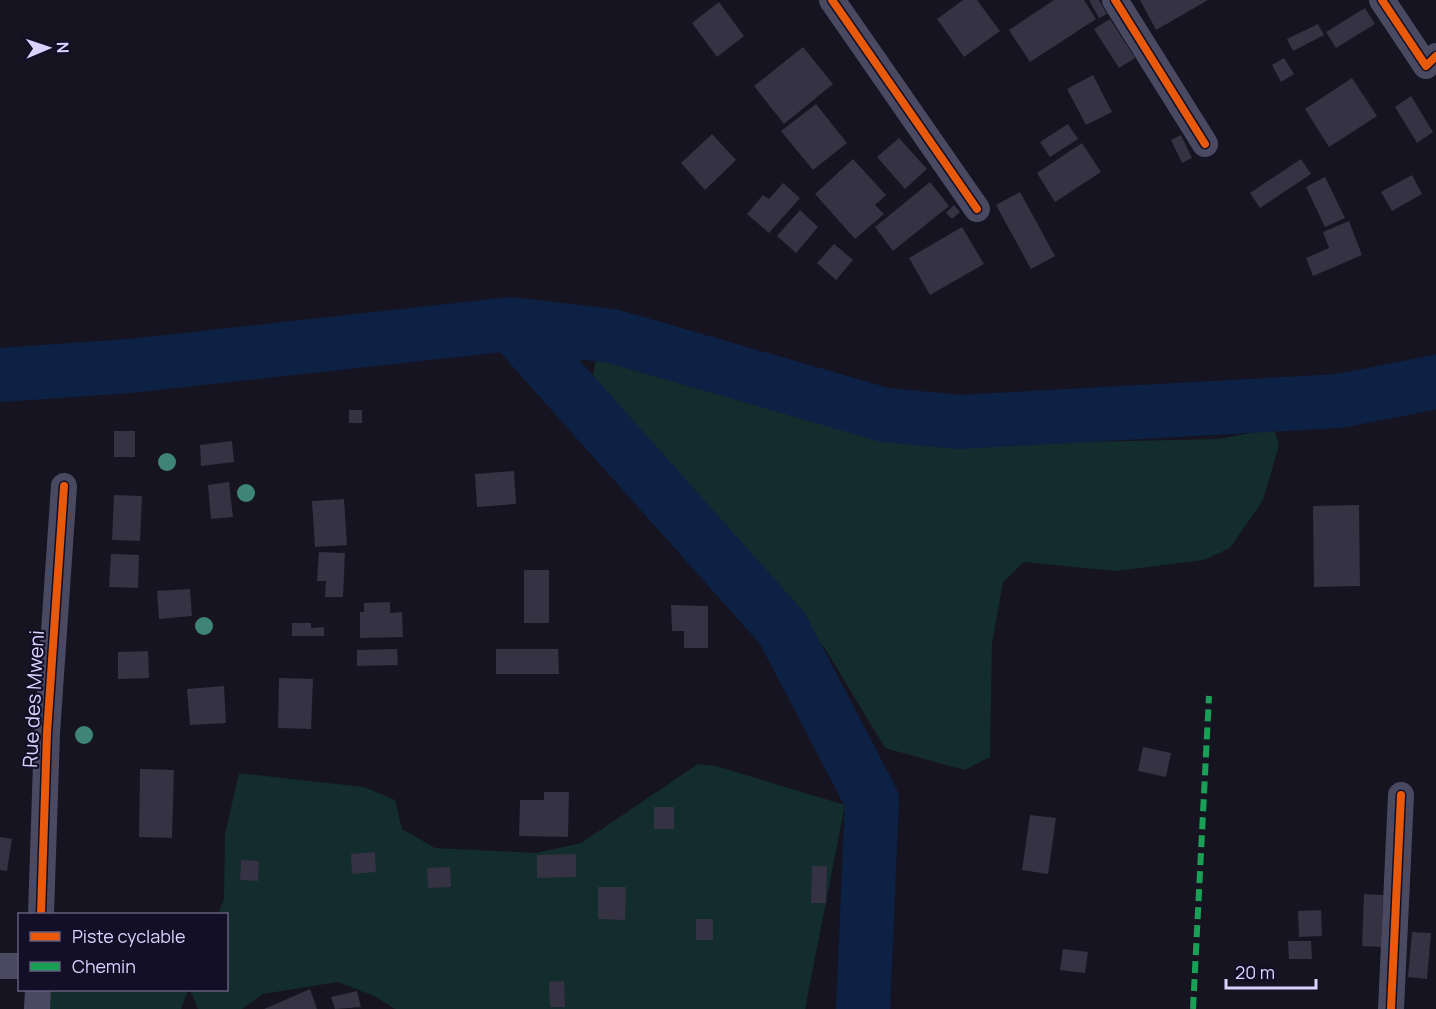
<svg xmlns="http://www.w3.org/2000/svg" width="1436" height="1009" font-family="Manrope,sans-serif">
	<rect width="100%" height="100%" fill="#161421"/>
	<!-- green -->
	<path fill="#132c2d" d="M597,353L878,435L945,445L1218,439L1274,429L1279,445L1263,500L1230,548L1204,560L1115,571L1024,562L1003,582L992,644L990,757L964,770L885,748L826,650L603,405L592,381Z
		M698,764L716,766L845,805L805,1009H395L374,996L338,982L263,994L242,1009H198L190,990H226V914H218L224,899L225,834L239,773L364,787L395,800L402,829L435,848L536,853L581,843Z
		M49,990H188L181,1009H49Z"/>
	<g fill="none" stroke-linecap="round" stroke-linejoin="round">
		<!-- river -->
		<path stroke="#0d2144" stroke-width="54" d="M511,324L782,628L872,800L863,1009
			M0,375L130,366L511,324L612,336L885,415L959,422L1339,401L1436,382"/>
	</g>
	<!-- building -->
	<path fill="#343243" d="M963,0H977L1000,31L964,57L937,19Z
		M1054,0H1084L1096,19L1030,62L1009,30Z
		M1089,0H1099L1107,14L1099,18Z
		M1140,0H1208L1156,30Z
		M719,2L744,36L717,57L692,23Z
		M1365,8L1375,24L1336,48L1326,32Z
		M1110,19L1135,58L1119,68L1094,29Z
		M1318,24L1324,35L1293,51L1287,39Z
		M803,47L833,84L784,124L754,86Z
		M1284,58L1294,74L1281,82L1272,65Z
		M1093,75L1112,112L1086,125L1067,89Z
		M1352,78L1377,116L1329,147L1305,109Z
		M1411,96L1433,132L1417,143L1395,107Z
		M816,104L847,143L813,170L781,131Z
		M1068,124L1078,139L1050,157L1040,142Z
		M712,134L736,160L705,190L681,163Z
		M1181,135L1192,158L1182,163L1171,140Z
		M899,138L927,169L905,189L877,157Z
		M1082,143L1101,172L1055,202L1037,173Z
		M853,159L886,195L875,205L884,214L855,239L815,194Z
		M1301,159L1311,174L1260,208L1250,193Z
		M1412,175L1422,194L1392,211L1381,192Z
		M1325,177L1345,218L1325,227L1306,187Z
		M930,182L949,206L893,251L875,227Z
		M783,183L800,198L769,233L747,214L763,195L769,199Z
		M1020,192L1055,256L1031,269L996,205Z
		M954,205L960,212L952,219L946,213Z
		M800,210L818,227L796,253L777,236Z
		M1349,221L1362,255L1313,276L1306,258L1329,248L1323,232Z
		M962,227L984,264L930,295L909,258Z
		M834,244L853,260L836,280L817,263Z
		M349,410H362V423H349Z
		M114,431H135V457H114Z
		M232,441L234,462L201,466L200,445Z
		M514,471L516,504L477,507L475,474Z
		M229,482L233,517L211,519L208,485Z
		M114,495L142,496L140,541L112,540Z
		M344,499L347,545L315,547L312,501Z
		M1359,505L1360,586L1314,587L1313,506Z
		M319,552L345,553L343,597H325L326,581H317Z
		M111,554L139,555L138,588L109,587Z
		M524,570H549V623H524Z
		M190,589L192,616L159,619L157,591Z
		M390,602V613L402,612L403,637L360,638V612H364V603Z
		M671,605L708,606V648H684V631H672Z
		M292,623H311V628L324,627V636H292Z
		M397,649L398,665L357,666V650Z
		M496,649H558L559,674H496Z
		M148,651L149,678L118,679V652Z
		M279,678L313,679L311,729L278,728Z
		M224,686L226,723L190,725L187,689Z
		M1143,747L1171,753L1166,777L1138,771Z
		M140,769L174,770L172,838L139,837Z
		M544,792H569L568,837L519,836L520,800H544Z
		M654,807H674V829H654Z
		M1030,815L1056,818L1048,874L1022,870Z
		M0,837L12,839L7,871L0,870Z
		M375,852L376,872L352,874L351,854Z
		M576,854V877L537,878V855Z
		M241,860L259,861L258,881L240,880Z
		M812,866H827L826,903H811Z
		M450,867L451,887L428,888L427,868Z
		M598,887H626L625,920L598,919Z
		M1364,894L1383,895L1381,947L1362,946Z
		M1321,910L1322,936L1299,937L1298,911Z
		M696,919H713V940H696Z
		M1412,932L1431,933L1427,979L1408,977Z
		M1288,941H1311L1312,959H1289Z
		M1063,949L1088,952L1085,973L1060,970Z
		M564,981L565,1007H550L549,982Z
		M310,989L317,1009H264Z
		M357,991L361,1007L335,1009L331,997Z"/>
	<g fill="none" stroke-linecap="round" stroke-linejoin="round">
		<!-- minor -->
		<path stroke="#4a4962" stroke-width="26" d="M832,0L977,209
			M1115,0L1205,144
			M1382,0L1426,66L1436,56
			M41,914L47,733L64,486
			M0,966H20
			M37,1009L38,990
			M1391,1009L1401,795"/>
		<!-- quiet -->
		<path stroke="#1a9f57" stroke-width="6" stroke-dasharray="12 6" stroke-linecap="butt" d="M1193,1009L1209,696"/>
		<defs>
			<path id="cycleway" d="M832,0L977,209
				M1115,0L1205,144
				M1382,0L1426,66L1436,56
				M41,914L47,733L64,486
				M1391,1009L1401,795"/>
		</defs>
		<!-- cycleway casing -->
		<use href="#cycleway" stroke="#130f26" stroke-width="11"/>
		<!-- cycleway -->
		<use href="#cycleway" stroke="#e8590c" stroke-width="8"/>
	</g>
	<!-- trees -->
	<g fill="#3e8478">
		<circle cx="167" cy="462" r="9"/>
		<circle cx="246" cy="493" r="9"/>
		<circle cx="204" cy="626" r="9"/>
		<circle cx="84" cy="735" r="9"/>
	</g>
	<g text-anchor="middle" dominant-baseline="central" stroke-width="4.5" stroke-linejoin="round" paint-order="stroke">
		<!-- street labels -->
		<g font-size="20" fill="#d9d4ff" stroke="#130f26">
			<text transform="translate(33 699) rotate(-87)">Rue des Mweni</text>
		</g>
	</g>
	<!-- legend -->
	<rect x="18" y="913" width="210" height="78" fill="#130f26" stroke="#625e7d" stroke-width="1.5"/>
	<rect x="30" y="932" width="30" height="9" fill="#e8590c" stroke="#625e7d" stroke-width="1.5"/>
	<text x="72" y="943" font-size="18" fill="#d9d4ff">Piste cyclable</text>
	<rect x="30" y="962" width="30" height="9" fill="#1a9f57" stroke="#625e7d" stroke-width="1.5"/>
	<text x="72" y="973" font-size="18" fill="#d9d4ff">Chemin</text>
	<!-- north arrow -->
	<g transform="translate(48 48) rotate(88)" stroke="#130f26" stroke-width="4.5" paint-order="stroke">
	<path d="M0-4.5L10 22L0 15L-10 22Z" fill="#d9d4ff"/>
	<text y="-9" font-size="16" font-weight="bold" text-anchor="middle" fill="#d9d4ff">N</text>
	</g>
	<!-- scale -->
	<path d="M1226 979v9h90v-9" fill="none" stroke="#d9d4ff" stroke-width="3"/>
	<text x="1235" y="979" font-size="18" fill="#d9d4ff" stroke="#130f26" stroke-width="4.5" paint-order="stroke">20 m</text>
</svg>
